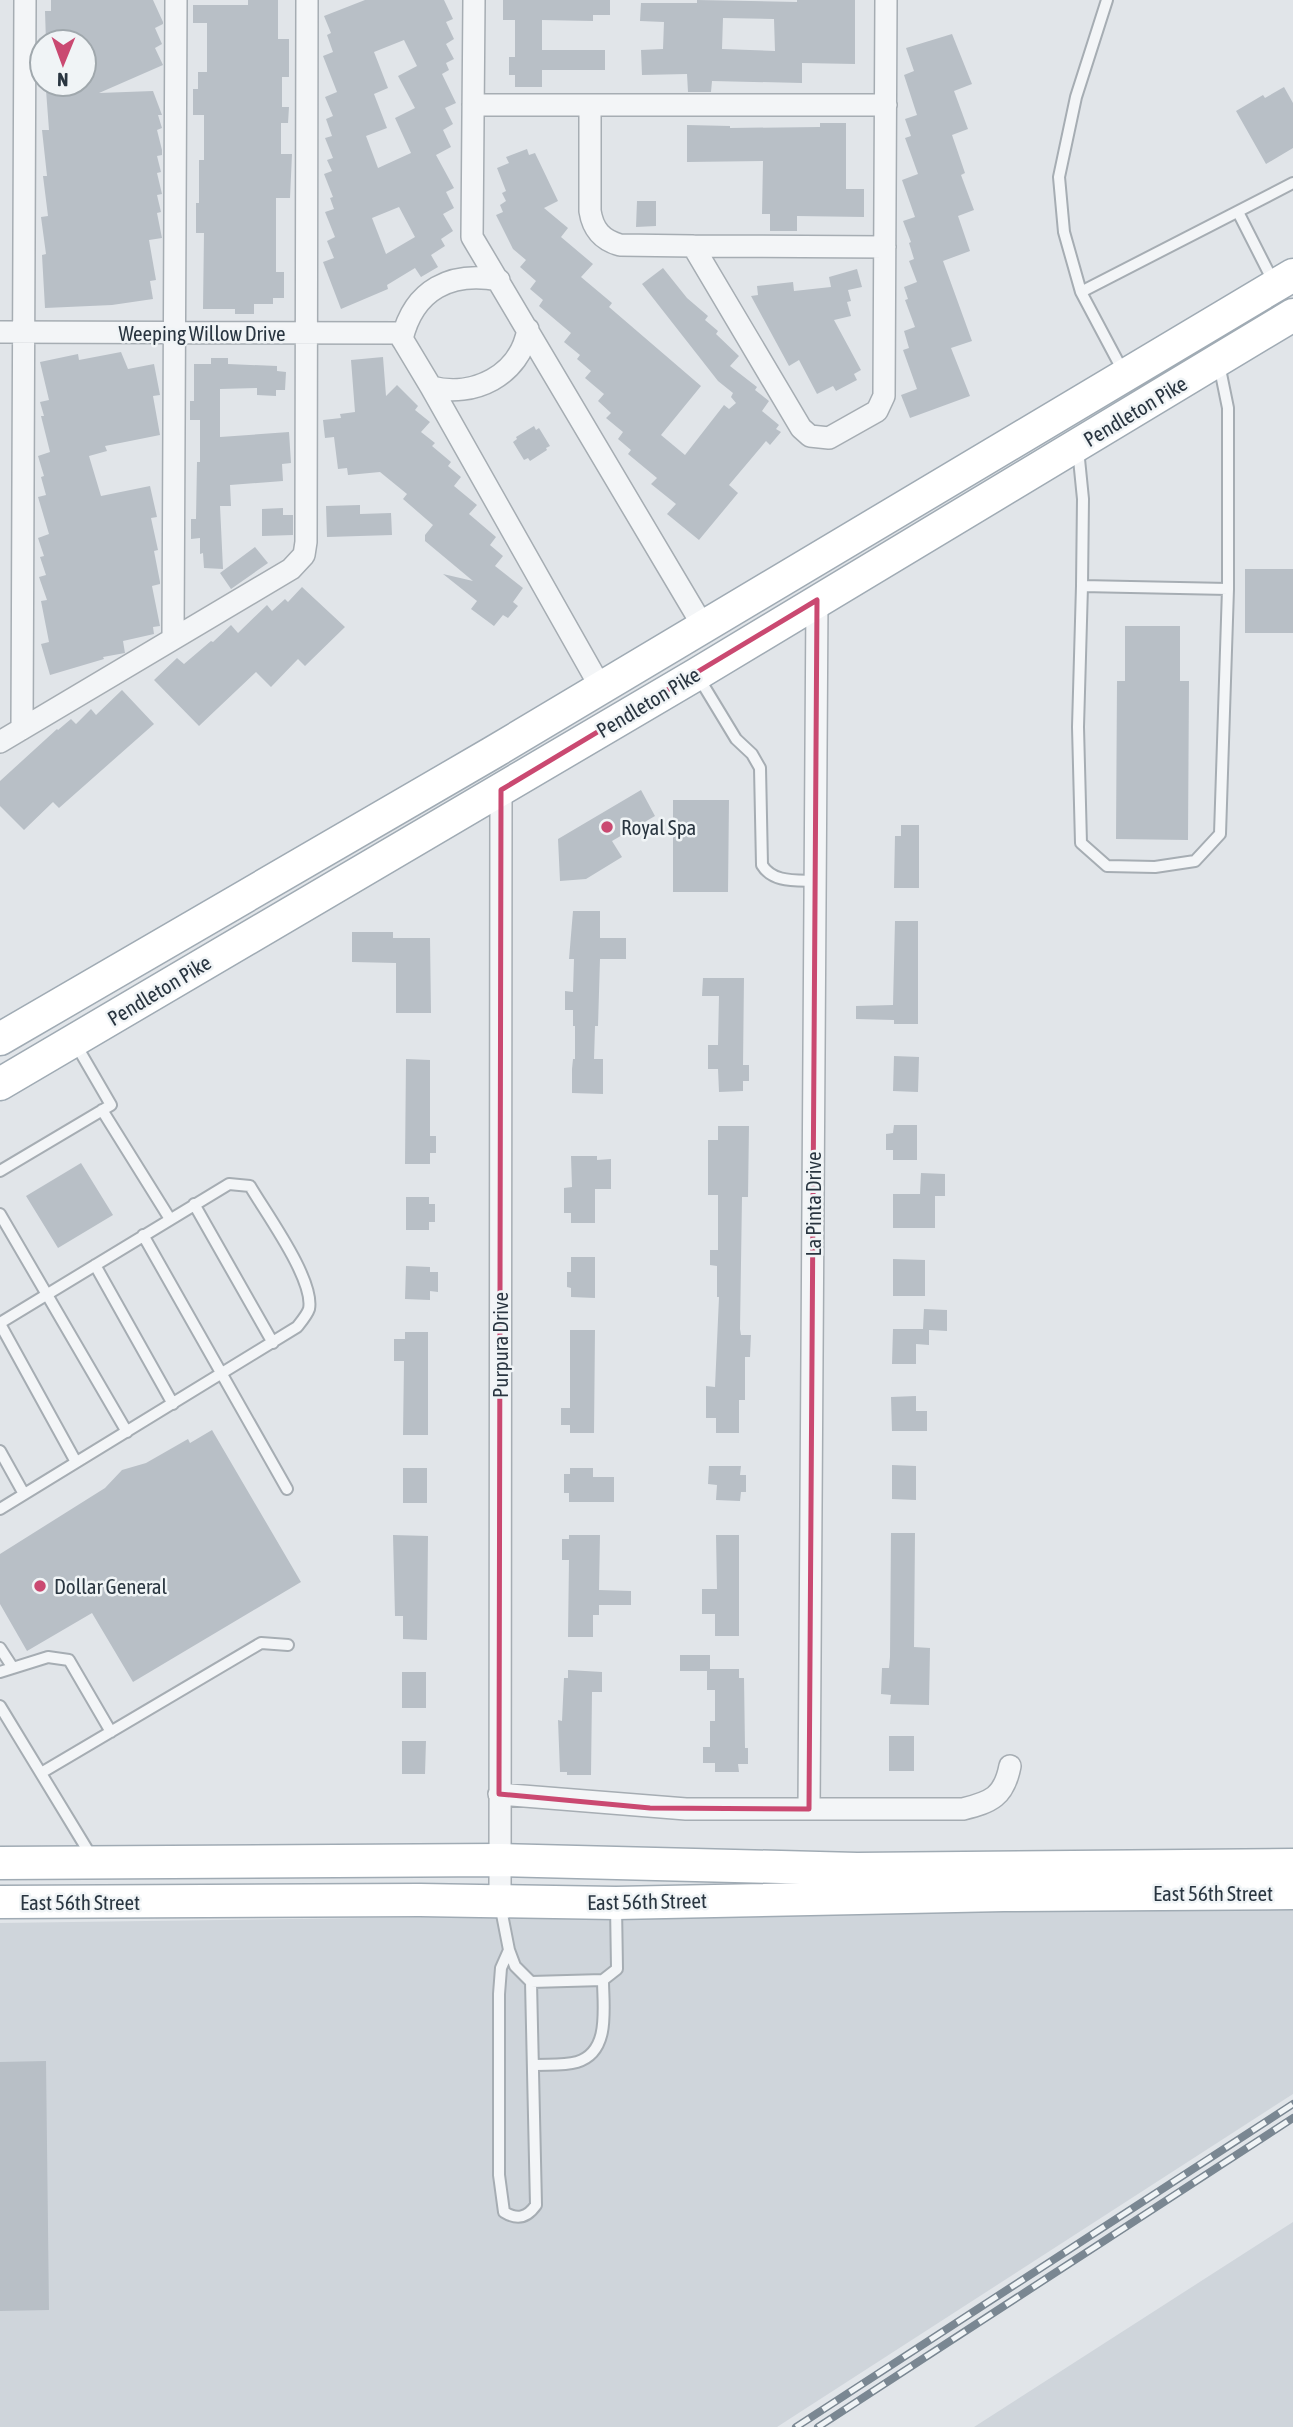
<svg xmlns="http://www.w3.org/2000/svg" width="1293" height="2427" font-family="'Asap Condensed',sans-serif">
	<rect width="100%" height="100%" fill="#e1e5e9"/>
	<!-- built -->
	<path fill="#cfd5db" d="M1293,1905V2094L777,2427H0V1923Z
		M1293,2222V2427H974Z"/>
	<!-- building -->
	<path fill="#b8bfc6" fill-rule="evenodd" d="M51,0H153L163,22V24L155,28L162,44L155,48L163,65L99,93L153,91L162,115H158L162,128L157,130L162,150V155L157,156L161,172L157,173L162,194L157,195L161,212L157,213L162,238L149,240L156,280L150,281L153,299L112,305L45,308L42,255L46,254L41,217L48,216L43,176H47L42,130H49L46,90L56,89V84H84V42H46L45,11H51Z
		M248,0H278V39H289V77H282V107H289L288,123H281V154H292L290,198H276V272H284V298H273V304H254V314H235V309H203L204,233H196V203H199V160H204V115H193V89H198V72H207V23H193V5H248Z
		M365,0H444L453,19L446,22L454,39L446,44L454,59L446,63L449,70L442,74L456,103L445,108L453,124L443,130L451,147L436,155L454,188L446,192L454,208L443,214L453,231L441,239L445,246L431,255L438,267L421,277L415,268L387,285L388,289L341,309L323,262L334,258L327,241L335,237L325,212L334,209L330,198L333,197L324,174L332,171L327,160L333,158L325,138L332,136L326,119L333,116L325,97L337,92L323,56L333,52L327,35L331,33L324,16ZM404,40L417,66L398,76L415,108L395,118L411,153L378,168L366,136L387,128L374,94L388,88L374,52ZM399,207L415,237L386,254L372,218Z
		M503,0H610V15H593V21L542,20V50H605V70H542V87H515V75H509V57H515V20H503Z
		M697,0L797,2V0H855V64L802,63V83L712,81L711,92H688L687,74L642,75L641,50L663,49L664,22L640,21L641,3H697ZM723,18L774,19L775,51L722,49Z
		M952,34L972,84L954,91L968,129L952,135L965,173L961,175L974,210L958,216L970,251L943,261L972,341L951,348L970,396L910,418L901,395L917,389L903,350L909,348L904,331L915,327L905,300L908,299L904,287L917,282L909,261L914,259L909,243L911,242L903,221L915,217L902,180L918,174L905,138L911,136L905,119L917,115L904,75L914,71L906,48Z
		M1284,87L1293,103V148L1266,164L1236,111L1263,95L1265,98Z
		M820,123H846V189H864V217L797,216V231H770V214H762L763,161L687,162V125L730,126V128L820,127Z
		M527,149L529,155L535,153L558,201L544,208L568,228L561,237L593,264L581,277L612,303L609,307L701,386L661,435L685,455L724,405L729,409L736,403L731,397L733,393L718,381L642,284L663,268L687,298L708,316L705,320L718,331L716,334L739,356L730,366L757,387L755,390L769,401L762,411L779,425L776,429L781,432L770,445L766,441L729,485L738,493L699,540L667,514L676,504L651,484L657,478L628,454L631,450L618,439L623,432L606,418L611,413L598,401L604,394L585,378L591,371L577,359L580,355L564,342L571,333L539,306L543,300L530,289L536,281L520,267L526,260L513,249L496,215L503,212L500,205L506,201L502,193L506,191L497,168L509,163L506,157Z
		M637,201H656V226L636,227Z
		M857,269L862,287L848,290L851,301L847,302L851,316L834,320L861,370L854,374L857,380L836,391L833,386L817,394L799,360L789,366L751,296L758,295L757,286L793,282L794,291L831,287L829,277Z
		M121,352L128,369L154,364L160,395L153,396L160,435L105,446L107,451L89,456L101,496L150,486L157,517L151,518L158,550L154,551L160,582V584L152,586L160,626L153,627L154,634L123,641L125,653L103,657L104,659L50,675L41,644L49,642L41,601L47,600L39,577L46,575L40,557L44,556L38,538L49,534L38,497L46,495L41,477L44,476L38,456L50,452L41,416H44L40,402L49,400L40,362L78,354L79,360Z
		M383,357L386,396L397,385L418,406L415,410L430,422L421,432L435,443L432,446L451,462L448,466L461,477L454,486L477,505L469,514L496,537L490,545L503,556L495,566L523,588L513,602L518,606L508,618L503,615L494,626L471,609L477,601L443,574L473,581L425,541V535L433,525L403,499L407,494L380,472L348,475L347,468L338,469L334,437L325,438L323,420L341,418L340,414L355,412L351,360Z
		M211,358H228V364L277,366V371L286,372L285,390H276V396L257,395V388L220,389V437L289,432L291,463L282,464L283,481L230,485L231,506H220L223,569L204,568L203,553L200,554V538L191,539V519H196L197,462H200V420H190V401H194V364H211Z
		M534,426L536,430L539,428L550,446L546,448L547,450L530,461L528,458L524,460L513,442L517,439L516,437Z
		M360,505V514L391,513L392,535L327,537L326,506Z
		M283,508V515H293V535L262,536V509Z
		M255,547L268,563L231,589L220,573Z
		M1245,569H1293V633H1245Z
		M302,587L345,627L305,666L298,659L271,687L256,672L199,726L154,680L177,658L184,664L211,641L213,642L231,625L238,633L267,605L272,611L285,599L288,602Z
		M1125,626H1180V681H1189L1188,840L1116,839L1117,681H1125Z
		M122,690L154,724L59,808L53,802L24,830L0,806V781L57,729L58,730L71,719L76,724L91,709L96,715Z
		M641,790L655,816L612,841L622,857L586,879L560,881L558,839Z
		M673,800H729L728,892H673Z
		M901,825H919V888H894L895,836H901Z
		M573,911H600V938H626V959H600L598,1026H595L594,1059H603V1094L572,1093V1069L573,1059H575V1026H573V1010H565V991L573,992L574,959H569Z
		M895,921H918V1024H894V1020L856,1019V1006L893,1005Z
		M352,932H393V938H430L431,1013H396V963L352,962Z
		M703,978H744L743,1065H749V1081H743V1091L719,1092L718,1069H708V1045H718L719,996H702Z
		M894,1056L919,1057L918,1092L893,1091Z
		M406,1059L430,1060V1136H436V1153H430V1164H405Z
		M894,1125H917V1160H893V1150H886V1134L893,1133Z
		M718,1126H749L748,1197H742L740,1329L741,1335H751L750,1357H745V1400H739V1433H716V1418H706V1386L715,1387L719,1297H717V1266L710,1265V1250H718V1195H708V1140H718Z
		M571,1156H597V1160L611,1159V1189H595V1223H571V1213H564V1188L572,1187Z
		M81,1163L113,1215L58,1248L26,1196Z
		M921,1173L945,1174V1196H935V1228H893V1194H920Z
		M406,1197H429V1204H435V1222H429V1230H406Z
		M571,1257H595V1298L571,1297V1288L567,1287V1272H571Z
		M893,1259L925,1260V1296H893Z
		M406,1266L430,1267V1272H438V1292L430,1291V1300L405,1299Z
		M924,1309L947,1310V1331L929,1330V1345L916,1344V1364H892L893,1329H923Z
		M570,1330H595L594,1433H570V1425H561V1408H570Z
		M405,1332H428V1435H403L404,1361H394V1339H405Z
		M916,1396V1411H927V1431H892L891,1397Z
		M212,1430L301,1582L133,1682L92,1613L27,1651L0,1604V1554L105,1488L122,1470L146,1463L188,1439L190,1443Z
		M892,1465L916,1466V1500L892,1499Z
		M709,1466H741L740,1475H746V1492H741L740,1501L716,1500L717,1485L708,1484Z
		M403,1468H427V1503H403Z
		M570,1468H593V1477H614V1502H569V1493H564V1474H570Z
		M891,1533H915L914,1647L930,1648L929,1705L890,1704L891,1695L881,1694L882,1668H889L890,1657Z
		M393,1535L428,1536L427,1640L403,1639V1616H395Z
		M569,1535H600L599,1590L631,1591V1605H599V1615H593V1637H568L569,1560H562V1539H569Z
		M716,1535H739V1636H715V1614H702V1589H717Z
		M680,1655H710V1669H739V1678H744L745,1748H748V1764H738L739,1772H715V1763H703V1747H710V1721H715V1690H707V1671H680Z
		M568,1670L602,1672V1692H592L591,1775H567V1772H560L558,1720L562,1721L564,1678H568Z
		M402,1672H426V1708H402Z
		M889,1736H914V1771H889Z
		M402,1741H426L425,1774H402Z
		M46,2061L49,2310L0,2311V2062Z"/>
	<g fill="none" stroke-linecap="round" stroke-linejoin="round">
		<defs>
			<path id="lane" d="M1238,212L1274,283
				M1081,292L1064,232L1059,177L1076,97L1107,0
				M1124,373L1081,292L1293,183
				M1078,449L1083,499L1082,586L1228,589V408L1219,364
				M1082,586L1078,727L1081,843L1107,866L1155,867L1195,861L1220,834L1228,589
				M699,678L736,739L752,754L760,768L762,865C773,883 796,880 816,881
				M102,1110L170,1219
				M0,1171L111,1105L75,1043
				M194,1204L273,1343
				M0,1214L127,1432
				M143,1235L287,1489
				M95,1265L173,1404
				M0,1323L229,1184L250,1186C265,1212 315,1280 309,1309C307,1315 301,1322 297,1327L0,1509
				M0,1324L76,1462
				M0,1451L24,1494
				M0,1648L13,1668
				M0,1672L48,1657L69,1660L111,1732
				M0,1706L93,1859
				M41,1773L261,1643L288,1645
				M500,1904L509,1950L515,1966L531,1982L603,1980L617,1969L616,1906
				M509,1950L501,1968L499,1994V2175L504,2212C517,2220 527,2218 536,2205L531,1982
				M533,2065C547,2064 563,2066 577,2062C611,2052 603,2007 603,1980"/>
			<path id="street" d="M474,0L472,237L703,626
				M473,105H886
				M590,106V211C593,230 602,240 620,245L693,246L801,428L810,436L829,438L877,411L884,396L886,0
				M693,246L885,247
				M499,280C451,271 414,289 402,339L404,342L431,387C473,398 520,376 528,329
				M0,332L403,333
				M431,387L601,688
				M173,639L176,0
				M22,729L25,0
				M0,742L291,569L304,555L306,542L307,0
				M499,1794L686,1809H963C991,1802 1004,1797 1010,1766
				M809,1809L817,600
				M500,1901L501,790"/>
			<path id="primary" d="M0,1039L492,753L1293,275
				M0,1084L697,674L1293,315
				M0,1863L499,1860L857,1869L1293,1865
				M0,1902L420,1900L616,1903L1004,1895L1293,1893"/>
		</defs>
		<!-- lane casing -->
		<use href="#lane" stroke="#a6adb3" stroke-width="14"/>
		<!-- street casing -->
		<use href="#street" stroke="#a6adb3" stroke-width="24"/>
		<!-- primary casing -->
		<use href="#primary" stroke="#a0abb4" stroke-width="35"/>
		<!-- lane -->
		<use href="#lane" stroke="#f3f5f7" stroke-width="10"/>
		<!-- street -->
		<use href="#street" stroke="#f3f5f7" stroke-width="21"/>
		<!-- primary -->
		<use href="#primary" stroke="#fff" stroke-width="32"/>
		<defs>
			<path id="rail" d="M796,2427L1293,2104
				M818,2427L1293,2118"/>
		</defs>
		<!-- rail casing -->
		<use href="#rail" stroke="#7a8792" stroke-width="8"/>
		<!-- rail -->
		<use href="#rail" stroke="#f0f4f6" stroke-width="5" stroke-dasharray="16" stroke-linecap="butt"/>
	</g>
	<!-- marked area -->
	<path fill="none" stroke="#ca4971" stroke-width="5" stroke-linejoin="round" d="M817,600L809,1809L650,1808L499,1794L501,790Z"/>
	<!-- markers -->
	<g fill="#ca4971" stroke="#f0f4f6" stroke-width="2.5">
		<circle cx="607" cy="827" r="7"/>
		<circle cx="40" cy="1586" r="7"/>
	</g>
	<g text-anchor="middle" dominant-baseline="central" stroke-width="5" stroke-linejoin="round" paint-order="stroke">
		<!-- street labels -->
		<g font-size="21" fill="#293540" stroke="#f0f4f6">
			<text x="202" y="333">Weeping Willow Drive</text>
			<text transform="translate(1135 411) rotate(-31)">Pendleton Pike</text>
			<text transform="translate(648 702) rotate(-31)">Pendleton Pike</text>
			<text transform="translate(159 990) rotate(-31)">Pendleton Pike</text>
			<text transform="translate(813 1204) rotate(-90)">La Pinta Drive</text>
			<text transform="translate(500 1345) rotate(-90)">Purpura Drive</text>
			<text x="1213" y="1893">East 56th Street</text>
			<text transform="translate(647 1901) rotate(-1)">East 56th Street</text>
			<text x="80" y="1902">East 56th Street</text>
		</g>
		<!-- poi labels -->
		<g font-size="21" fill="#293540" stroke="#f0f4f6" text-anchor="start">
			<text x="621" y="827">Royal Spa</text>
			<text x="54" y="1586">Dollar General</text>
		</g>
	</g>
	<!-- north arrow -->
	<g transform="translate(63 63) rotate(181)"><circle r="33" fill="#f0f4f6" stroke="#a0a8ad" stroke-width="2"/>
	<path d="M0-5L12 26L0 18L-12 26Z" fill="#ca4971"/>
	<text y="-10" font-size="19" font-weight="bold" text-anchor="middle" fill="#293540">N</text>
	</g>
</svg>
